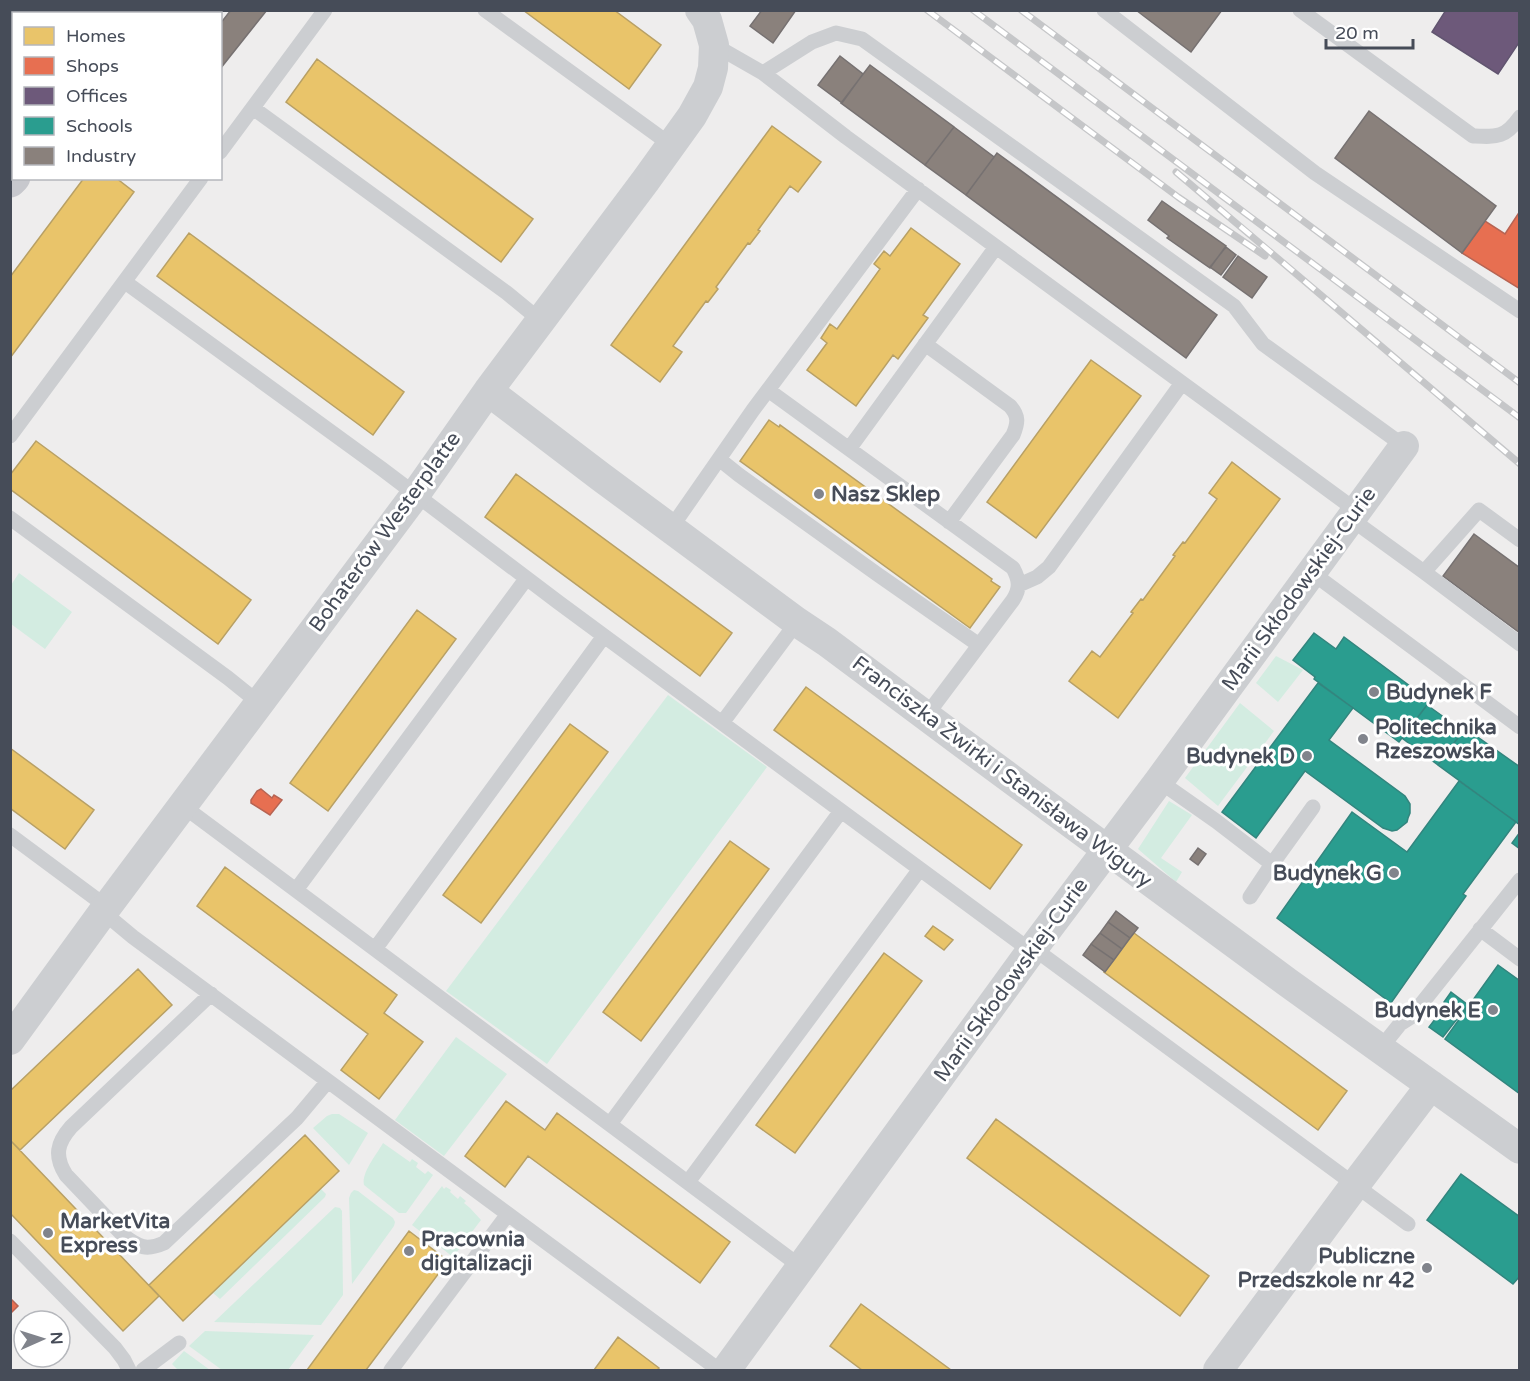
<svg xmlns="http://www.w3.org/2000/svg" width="1530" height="1381" font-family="'Varela Round',sans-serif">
	<rect width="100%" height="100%" fill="#eeeded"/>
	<!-- green -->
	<path fill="#d3ece1" d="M19,573L72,612L45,649L11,624V585Z
		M1276,656L1303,670L1278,702L1256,683Z
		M668,695L767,767L547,1064L446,991Z
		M1240,703L1274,731L1218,806L1185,778Z
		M1169,801L1192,815L1161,858L1182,872L1176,882L1138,849Z
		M456,1037L507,1074L444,1156L395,1120Z
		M332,1114H339L368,1133L349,1165L313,1128L327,1116Z
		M383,1143L410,1162L412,1159L418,1163L416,1167L425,1174L428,1171L433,1175L406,1213H399L364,1185C361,1173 377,1154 383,1143Z
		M442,1186L444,1189L446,1187L451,1190L450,1192L458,1199L460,1196L466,1201L464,1203L470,1208L481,1220L453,1257L412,1225Z
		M321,1189L326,1194L325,1197L220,1299L213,1293Z
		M354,1190L358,1191L393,1218L395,1222L394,1226L352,1284L349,1198L351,1193Z
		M335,1207L340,1208L342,1211L343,1295L321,1325L214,1322Z
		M205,1331L314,1335L288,1370H222L189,1346Z
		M184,1351L210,1370H178L172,1364Z"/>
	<!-- homes -->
	<path fill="#e9c46a" stroke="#b8a065" stroke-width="1.5" d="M523,10H614L661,45L629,89Z
		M317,59L533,219L501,262L286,102Z
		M772,126L821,162L798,192L790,186L758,230L760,231L750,244L748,243L716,287L718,289L708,302L706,301L673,346L682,352L660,382L611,345Z
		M84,178H116L134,192L10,358V277Z
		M911,228L960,264L923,315L928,318L898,359L893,355L856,406L807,370L827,343L821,338L830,324L837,329L880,269L874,264L884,251L890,256Z
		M189,233L404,392L373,435L157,276Z
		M1091,360L1141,396L1036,538L987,502Z
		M769,420L779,427L780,425L992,579L991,581L1000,587L970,628L740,461Z
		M36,441L251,600L218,644L10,489V475Z
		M1232,462L1280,499L1118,718L1069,681L1092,651L1100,657L1133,613L1131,612L1141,599L1143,600L1175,556L1173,555L1183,542L1185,543L1217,499L1209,493Z
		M516,474L732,633L700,676L485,517Z
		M417,610L456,639L328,811L290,783Z
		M806,687L1022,845L990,889L774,730Z
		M570,724L608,752L481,923L443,895Z
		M10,748L94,810L65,849L10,808Z
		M730,841L769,869L641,1041L603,1012Z
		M225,867L397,995L384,1013L423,1042L379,1099L341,1070L368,1034L197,906Z
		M933,926L953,940L944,950L925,936Z
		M1134,933L1347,1091L1318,1130L1104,972Z
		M884,953L922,981L795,1153L756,1125Z
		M138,969L172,1005L20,1150L10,1140V1091Z
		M506,1101L545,1130L557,1113L730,1242L700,1283L528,1156L505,1187L465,1156Z
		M996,1119L1209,1276L1180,1316L967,1158Z
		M305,1135L339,1171L183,1321L149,1285Z
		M10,1140L159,1296L123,1331L10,1213Z
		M409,1231L448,1261L366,1370H307Z
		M861,1304L951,1370H862L830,1346Z
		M618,1337L659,1368L657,1370H594Z"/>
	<!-- shops -->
	<path fill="#e76f51" stroke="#b76453" stroke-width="1.5" d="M1520,211V289L1462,253L1485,221L1505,234Z
		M261,789L272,798L274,795L282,800L270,815L251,803V800L257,791Z
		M10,1298L18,1306L11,1313L10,1312Z"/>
	<!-- offices -->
	<path fill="#6d597a" stroke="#615570" stroke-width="1.5" d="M1446,10H1520V41L1498,74L1432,32Z"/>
	<!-- schools -->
	<path fill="#2a9d8f" stroke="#32857e" stroke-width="1.5" d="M1314,633L1336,649L1344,637L1430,701L1399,742L1314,679L1315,677L1293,660Z
		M1318,683L1353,708L1329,740L1405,796L1410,804V813L1408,818L1407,822L1397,830L1392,831L1383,828L1305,771L1256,838L1222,812Z
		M1427,705L1463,731L1438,765L1402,738Z
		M1465,728L1520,767V825L1438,765Z
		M1459,781L1516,822L1463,894L1466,896L1391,1003L1277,918L1352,812L1407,852Z
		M1520,832V849L1512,843Z
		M1498,965L1520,981V1094L1445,1039Z
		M1451,992L1468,1005L1443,1037L1429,1027L1446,1005L1444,1002Z
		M1461,1174L1520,1217V1276L1513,1284L1427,1220Z"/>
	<!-- industry -->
	<path fill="#8a817c" stroke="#767171" stroke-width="1.5" d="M231,10H267L220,69V24Z
		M762,10H796L773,43L750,26Z
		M1136,10H1222L1191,52Z
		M840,56L863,74L842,103L818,85Z
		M870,65L954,127L925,165L841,103Z
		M1369,111L1496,206L1462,253L1335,158Z
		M954,127L994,157L966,195L925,165Z
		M997,153L1217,315L1186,358L966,195Z
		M1162,201L1226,246L1210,268L1167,238L1169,236L1148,220Z
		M1226,247L1236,255L1221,275L1210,267Z
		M1238,256L1267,277L1252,298L1223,277Z
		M1474,534L1520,568V633L1443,576Z
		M1198,848L1206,854L1198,865L1190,859Z
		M1116,911L1138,928L1130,938L1108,922Z
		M1108,922L1130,938L1122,949L1100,933Z
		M1100,933L1122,949L1114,960L1091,944Z
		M1091,944L1114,960L1105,972L1083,955Z"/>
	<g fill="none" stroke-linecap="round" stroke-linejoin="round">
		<!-- lane -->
		<path stroke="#ccced1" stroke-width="15" d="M485,10L671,145
			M1104,10L1315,173L1520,311
			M1300,10L1473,136C1497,137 1505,138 1520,117
			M714,45L763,73L846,137L1357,511
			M763,73L812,42L836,33L862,39L1234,306L1263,344L1404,446
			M253,108L507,293L541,321
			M220,152L325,10
			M125,282L382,469L558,602L1031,951
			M925,344L1010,406C1019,416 1018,423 1013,435L949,522
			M768,390L1013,568C1020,581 1020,589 1013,600L926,716
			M10,436L201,178
			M849,449L996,247
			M719,459L739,475L877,574L979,645
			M10,518L228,678L259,703
			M1351,519L1424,572L1520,644
			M671,528L753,410L918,189
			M1311,572L1520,727
			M1424,572L1479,510L1520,540
			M1019,585L1037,577L1049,567L1182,383
			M722,723L797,622
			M1159,781L1216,821L1272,864L1313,807
			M183,806L801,1267
			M10,835L107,907
			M296,890L526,579
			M1250,897L1272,864
			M103,912L133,937L719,1370
			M1480,929L1520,959
			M1033,948L1408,1224
			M375,949L604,636
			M211,994L71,1127C57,1143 54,1156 66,1175L124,1236C139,1247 146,1251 164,1243L297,1118L328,1081
			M1380,1049L1400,1024L1411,1017L1520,880
			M610,1124L841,811
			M688,1182L920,869
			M10,1241L115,1348L124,1360L129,1370
			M143,1370L179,1343
			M391,1370L508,1214"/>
		<!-- street -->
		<path stroke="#ccced1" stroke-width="30" d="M488,391L601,477L797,622L827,642L965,745L1287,982L1520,1149
			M10,1040L103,912L415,495L488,391L646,180L692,116L708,87L713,68L714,45L707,20L700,10
			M726,1370L1031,951L1159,781L1404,446
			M1218,1370L1355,1185L1431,1085"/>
		<!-- primary -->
		<path stroke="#c7c8cd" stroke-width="33" d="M71,14L73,10
			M133,14L135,10
			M10,98L14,94
			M10,181L14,177"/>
		<defs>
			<path id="rail" d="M927,10L1178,197L1265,256
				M973,10L1520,418
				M1021,10L1520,383
				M1176,172C1291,269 1405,367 1520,464"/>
		</defs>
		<!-- rail casing -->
		<use href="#rail" stroke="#c5c6c8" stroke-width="7"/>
		<!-- rail -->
		<use href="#rail" stroke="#fff" stroke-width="4.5" stroke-dasharray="14" stroke-linecap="butt"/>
	</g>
	<!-- markers -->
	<g fill="#81848c" stroke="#fff" stroke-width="2">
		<circle cx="819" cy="494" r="6"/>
		<circle cx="1374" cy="692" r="6"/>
		<circle cx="1363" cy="739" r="6"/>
		<circle cx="1307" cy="756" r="6"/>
		<circle cx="1394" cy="873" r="6"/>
		<circle cx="1493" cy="1010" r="6"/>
		<circle cx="48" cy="1233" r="6"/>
		<circle cx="409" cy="1251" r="6"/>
		<circle cx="1427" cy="1268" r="6"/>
	</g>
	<g text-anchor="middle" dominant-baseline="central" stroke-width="6" stroke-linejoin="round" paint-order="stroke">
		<!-- poi labels -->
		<g font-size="21" font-weight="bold" fill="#464c58" stroke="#fff" text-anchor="start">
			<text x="831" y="494">Nasz Sklep</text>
			<text x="1386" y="692">Budynek F</text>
			<text x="1375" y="727">Politechnika<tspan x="1375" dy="24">Rzeszowska</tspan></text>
			<text x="1295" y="756" text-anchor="end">Budynek D</text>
			<text x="1382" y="873" text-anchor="end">Budynek G</text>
			<text x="1481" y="1010" text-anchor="end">Budynek E</text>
			<text x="60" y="1221">MarketVita<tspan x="60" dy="24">Express</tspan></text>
			<text x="421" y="1239">Pracownia<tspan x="421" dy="24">digitalizacji</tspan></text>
			<text x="1415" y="1256" text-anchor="end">Publiczne<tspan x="1415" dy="24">Przedszkole nr 42</tspan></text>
		</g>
		<!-- street labels -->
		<g font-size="21" fill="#464c58" stroke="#fff">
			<text transform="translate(385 532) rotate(-54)">Bohaterów Westerplatte</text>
			<text transform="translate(1299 589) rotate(-54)">Marii Skłodowskiej-Curie</text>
			<text transform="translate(1002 772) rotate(37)">Franciszka Żwirki i Stanisława Wigury</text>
			<text transform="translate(1011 980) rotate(-54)">Marii Skłodowskiej-Curie</text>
		</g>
	</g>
	<!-- border -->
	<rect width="1530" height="1381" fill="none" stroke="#464c58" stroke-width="24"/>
	<!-- legend -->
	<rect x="12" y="12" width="210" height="168" fill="#ffffff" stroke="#b5b7bc" stroke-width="1.5"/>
	<rect x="24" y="27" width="30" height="18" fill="#e9c46a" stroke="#b5b7bc" stroke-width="1.5"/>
	<text x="66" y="42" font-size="18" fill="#464c58">Homes</text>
	<rect x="24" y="57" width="30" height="18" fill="#e76f51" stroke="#b5b7bc" stroke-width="1.5"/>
	<text x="66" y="72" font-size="18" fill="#464c58">Shops</text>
	<rect x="24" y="87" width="30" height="18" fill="#6d597a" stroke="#b5b7bc" stroke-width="1.5"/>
	<text x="66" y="102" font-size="18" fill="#464c58">Offices</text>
	<rect x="24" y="117" width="30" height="18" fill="#2a9d8f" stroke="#b5b7bc" stroke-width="1.5"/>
	<text x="66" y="132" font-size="18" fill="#464c58">Schools</text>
	<rect x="24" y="147" width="30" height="18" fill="#8a817c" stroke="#b5b7bc" stroke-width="1.5"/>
	<text x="66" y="162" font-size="18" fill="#464c58">Industry</text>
	<!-- north arrow -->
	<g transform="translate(42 1339) rotate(87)"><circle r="28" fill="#ffffff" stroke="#b5b7bc" stroke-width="1.5"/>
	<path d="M0-4.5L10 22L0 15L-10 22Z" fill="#81848c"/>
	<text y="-9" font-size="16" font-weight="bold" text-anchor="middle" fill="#464c58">N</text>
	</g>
	<!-- scale -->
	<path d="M1326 39v9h87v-9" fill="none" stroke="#464c58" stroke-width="3"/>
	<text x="1335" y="39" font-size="18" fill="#464c58" stroke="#ffffff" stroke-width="4.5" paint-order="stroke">20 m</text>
</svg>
